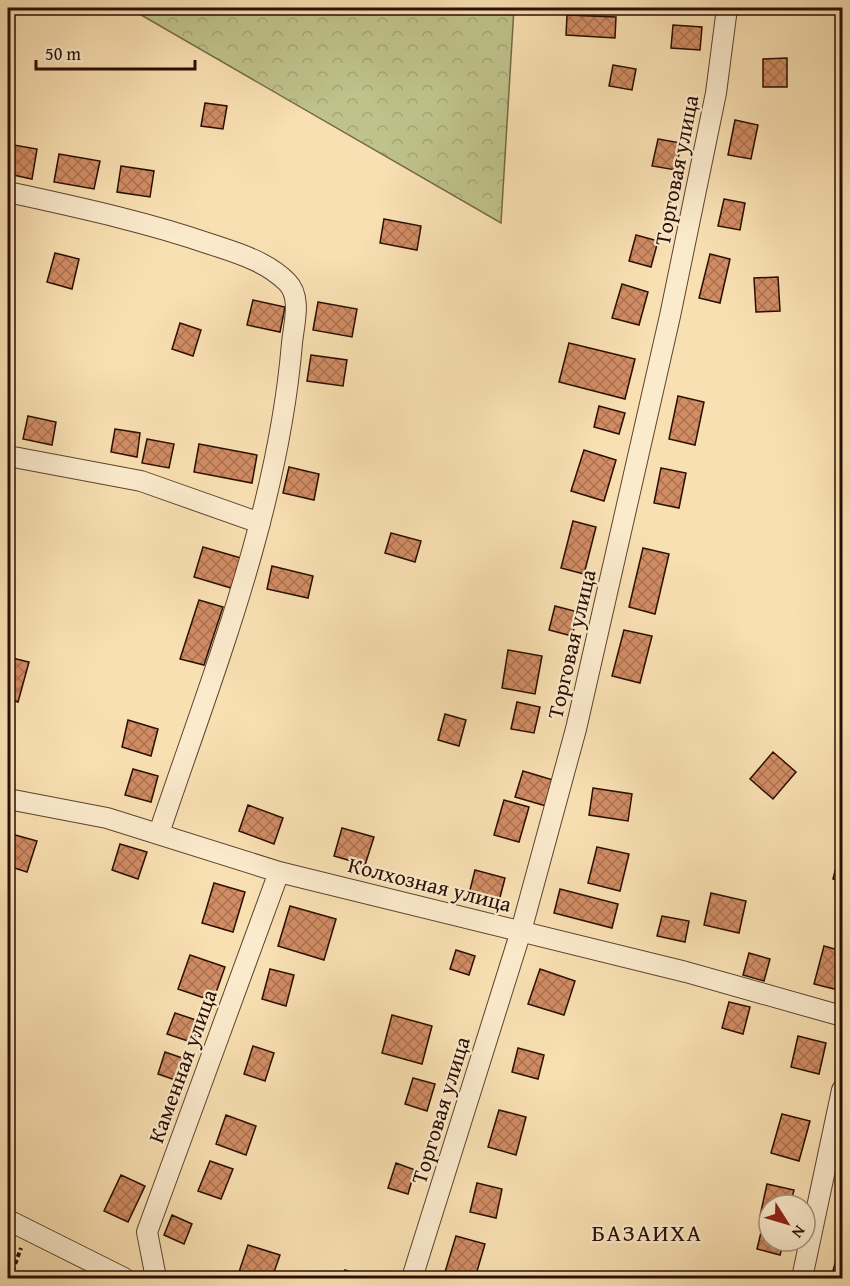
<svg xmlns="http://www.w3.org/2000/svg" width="850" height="1286" font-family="'Gentium Book Plus',serif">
	<defs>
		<pattern id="forest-crowns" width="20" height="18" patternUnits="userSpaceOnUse" patternTransform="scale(1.5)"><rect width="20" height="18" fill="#bfc28b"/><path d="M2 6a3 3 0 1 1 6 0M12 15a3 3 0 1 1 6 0" fill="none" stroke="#a4a676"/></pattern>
		<pattern id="building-cross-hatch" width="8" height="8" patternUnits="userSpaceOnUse" patternTransform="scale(1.5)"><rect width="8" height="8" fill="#d28d65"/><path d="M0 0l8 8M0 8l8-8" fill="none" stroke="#ab7251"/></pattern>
	</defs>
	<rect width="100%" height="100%" fill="#f9e0b2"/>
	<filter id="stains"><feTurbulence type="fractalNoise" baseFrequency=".00333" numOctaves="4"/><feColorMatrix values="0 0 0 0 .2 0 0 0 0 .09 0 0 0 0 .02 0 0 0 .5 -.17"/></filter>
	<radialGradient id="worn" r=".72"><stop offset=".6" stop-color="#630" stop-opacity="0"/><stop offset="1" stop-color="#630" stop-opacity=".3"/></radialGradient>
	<!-- forest -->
	<path fill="url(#forest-crowns)" stroke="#746847" stroke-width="1.5" d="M129,8H514L501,223Z"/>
	<!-- building -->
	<path fill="url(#building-cross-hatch)" stroke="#2a0e03" stroke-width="1.5" d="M567,15L616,17L615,38L566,35Z
		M673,25L702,27L700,50L671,48Z
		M787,58V87H763V59Z
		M613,65L636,69L632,90L609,86Z
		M205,103L227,106L223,129L201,126Z
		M735,120L758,125L751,159L728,155Z
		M658,139L681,143L676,170L652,166Z
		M8,144L37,149L32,179L8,174Z
		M59,154L100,161L94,189L54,182Z
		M121,166L154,171L150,197L117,192Z
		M724,199L745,203L740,230L718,226Z
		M384,219L421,226L417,250L380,243Z
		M636,235L658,241L651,267L629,261Z
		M55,253L79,259L72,289L47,282Z
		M710,254L730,259L720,303L699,298Z
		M778,277L780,311L756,312L754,278Z
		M622,284L648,292L639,325L612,318Z
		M253,300L285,307L280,332L247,325Z
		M318,302L357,309L352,337L313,330Z
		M180,323L201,330L193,356L172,349Z
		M569,343L635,359L625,399L559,382Z
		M311,355L347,360L343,386L307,381Z
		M678,396L704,402L695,445L669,439Z
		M599,406L625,413L619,434L594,427Z
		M28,416L56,422L52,445L23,439Z
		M115,429L140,433L137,457L111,452Z
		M147,439L174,444L169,468L142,463Z
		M199,444L257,455L252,483L194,472Z
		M584,450L616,460L604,501L571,491Z
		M289,467L319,474L314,500L283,493Z
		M661,468L686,473L679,508L654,503Z
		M573,521L596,527L584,574L561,568Z
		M391,533L421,541L415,562L385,553Z
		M203,547L241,558L231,588L194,577Z
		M643,548L669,554L655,614L629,607Z
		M272,566L313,576L308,598L267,589Z
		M199,600L223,607L204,665L180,659Z
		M555,606L578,612L572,636L549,630Z
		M624,630L652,636L640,683L612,676Z
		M508,650L542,656L535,694L502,688Z
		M8,657L29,662L18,702L8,699Z
		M517,702L540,707L534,733L511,729Z
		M445,714L466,720L459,746L438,740Z
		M128,720L158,729L151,756L122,747Z
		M842,749V773L837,771Z
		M773,752L796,772L773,799L750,779Z
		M133,769L158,776L151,802L125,795Z
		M523,771L553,780L546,806L515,797Z
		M593,788L632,794L628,821L589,815Z
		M504,800L529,807L519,842L494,835Z
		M248,805L283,818L274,844L239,831Z
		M342,828L374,837L365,865L334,856Z
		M8,833L37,841L27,872L8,866Z
		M120,844L147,852L138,879L112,870Z
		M597,847L629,854L620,891L588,883Z
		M841,848L842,849V881L833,879Z
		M475,870L505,878L499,901L469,894Z
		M214,883L245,892L233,932L202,923Z
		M560,889L618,904L612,928L554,913Z
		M711,893L746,901L739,933L704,925Z
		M290,906L336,919L324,960L278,946Z
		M662,916L689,921L685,942L657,936Z
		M824,946L842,951V991L814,984Z
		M456,950L475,956L469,975L450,969Z
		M749,953L770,959L764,981L743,975Z
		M190,955L225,967L213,1001L178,989Z
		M270,969L294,975L286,1006L262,999Z
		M540,969L575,981L564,1015L528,1004Z
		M729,1002L750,1007L743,1034L722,1028Z
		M175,1013L202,1022L194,1043L167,1034Z
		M392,1015L432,1026L422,1064L382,1053Z
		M798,1036L826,1043L819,1074L791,1067Z
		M253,1046L274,1053L265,1081L244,1074Z
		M518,1048L544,1055L538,1079L512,1072Z
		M165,1052L188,1060L181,1082L158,1074Z
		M413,1078L435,1084L427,1111L405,1104Z
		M499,1110L526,1117L516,1155L488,1147Z
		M782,1114L810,1121L799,1161L771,1153Z
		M226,1115L256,1126L246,1155L216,1144Z
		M210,1161L233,1169L221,1199L198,1191Z
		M396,1163L415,1170L408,1194L388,1188Z
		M121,1175L145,1186L128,1222L104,1211Z
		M477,1183L502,1189L496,1218L470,1212Z
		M767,1184L794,1190L790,1205H769V1218L760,1216Z
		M172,1215L192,1224L184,1244L164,1235Z
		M763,1224L769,1226V1241H784L780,1255L757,1249Z
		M456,1236L485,1244L475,1278L445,1272Z
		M248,1245L280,1255L272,1278H248L238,1275Z
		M836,1260L842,1261V1278H831Z
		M345,1270L370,1278H342Z"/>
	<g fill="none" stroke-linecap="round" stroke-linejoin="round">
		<defs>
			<path id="street" d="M8,192C76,207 143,221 210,244C237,253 266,261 287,282C302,297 294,323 292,343C278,512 213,673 159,833
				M8,456L141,481L260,523
				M8,799L107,818L279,872L686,972L842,1016
				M8,1220L124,1278
				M156,1278L147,1232L279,872
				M412,1278L521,931L576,729L670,316L716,93L727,8
				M802,1278L842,1090"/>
		</defs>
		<!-- street casing -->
		<use href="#street" stroke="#5e422f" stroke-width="22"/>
		<!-- path -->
		<path stroke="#2a0e03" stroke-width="4" stroke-dasharray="4.5 3" stroke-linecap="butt" d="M10,1278L21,1248"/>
		<!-- street -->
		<use href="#street" stroke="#fbebcd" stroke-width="20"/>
	</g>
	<g text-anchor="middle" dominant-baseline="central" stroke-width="4.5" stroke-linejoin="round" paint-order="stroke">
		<!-- street labels -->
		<g font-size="22" fill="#2a0e03" stroke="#fbebcd">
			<text transform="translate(676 170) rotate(-79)">Торговая улица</text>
			<text transform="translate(571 644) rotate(-77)">Торговая улица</text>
			<text transform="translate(430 884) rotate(14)">Колхозная улица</text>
			<text transform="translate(182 1066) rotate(-70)">Каменная улица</text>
			<text transform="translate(440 1110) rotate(-73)">Торговая улица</text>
		</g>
		<!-- neighbourhood labels -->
		<g font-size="24" letter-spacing="1.5" fill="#2a0e03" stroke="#fbebcd">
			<text x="647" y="1232">БАЗАИХА</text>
		</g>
	</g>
	<!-- margin -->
	<rect width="850" height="1286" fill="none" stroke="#f9e0b2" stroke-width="30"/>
	<rect x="9" y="9" width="832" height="1268" fill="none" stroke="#2a0e03" stroke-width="3"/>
	<rect x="15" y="15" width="820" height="1256" fill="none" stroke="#2a0e03" stroke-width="1.5"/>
	<!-- north arrow -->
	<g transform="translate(787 1223) rotate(127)"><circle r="28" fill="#fbebcd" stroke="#a7937c" stroke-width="1.5"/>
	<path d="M0-4.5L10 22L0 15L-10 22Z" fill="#8f2418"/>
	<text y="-9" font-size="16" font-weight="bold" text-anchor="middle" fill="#2a0e03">N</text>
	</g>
	<!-- scale -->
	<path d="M36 60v9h159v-9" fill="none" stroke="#2a0e03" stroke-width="3"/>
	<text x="45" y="60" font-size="18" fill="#2a0e03" stroke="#fbebcd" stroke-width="4.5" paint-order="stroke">50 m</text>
	<rect width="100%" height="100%" filter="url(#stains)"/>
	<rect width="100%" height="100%" fill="url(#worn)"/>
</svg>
